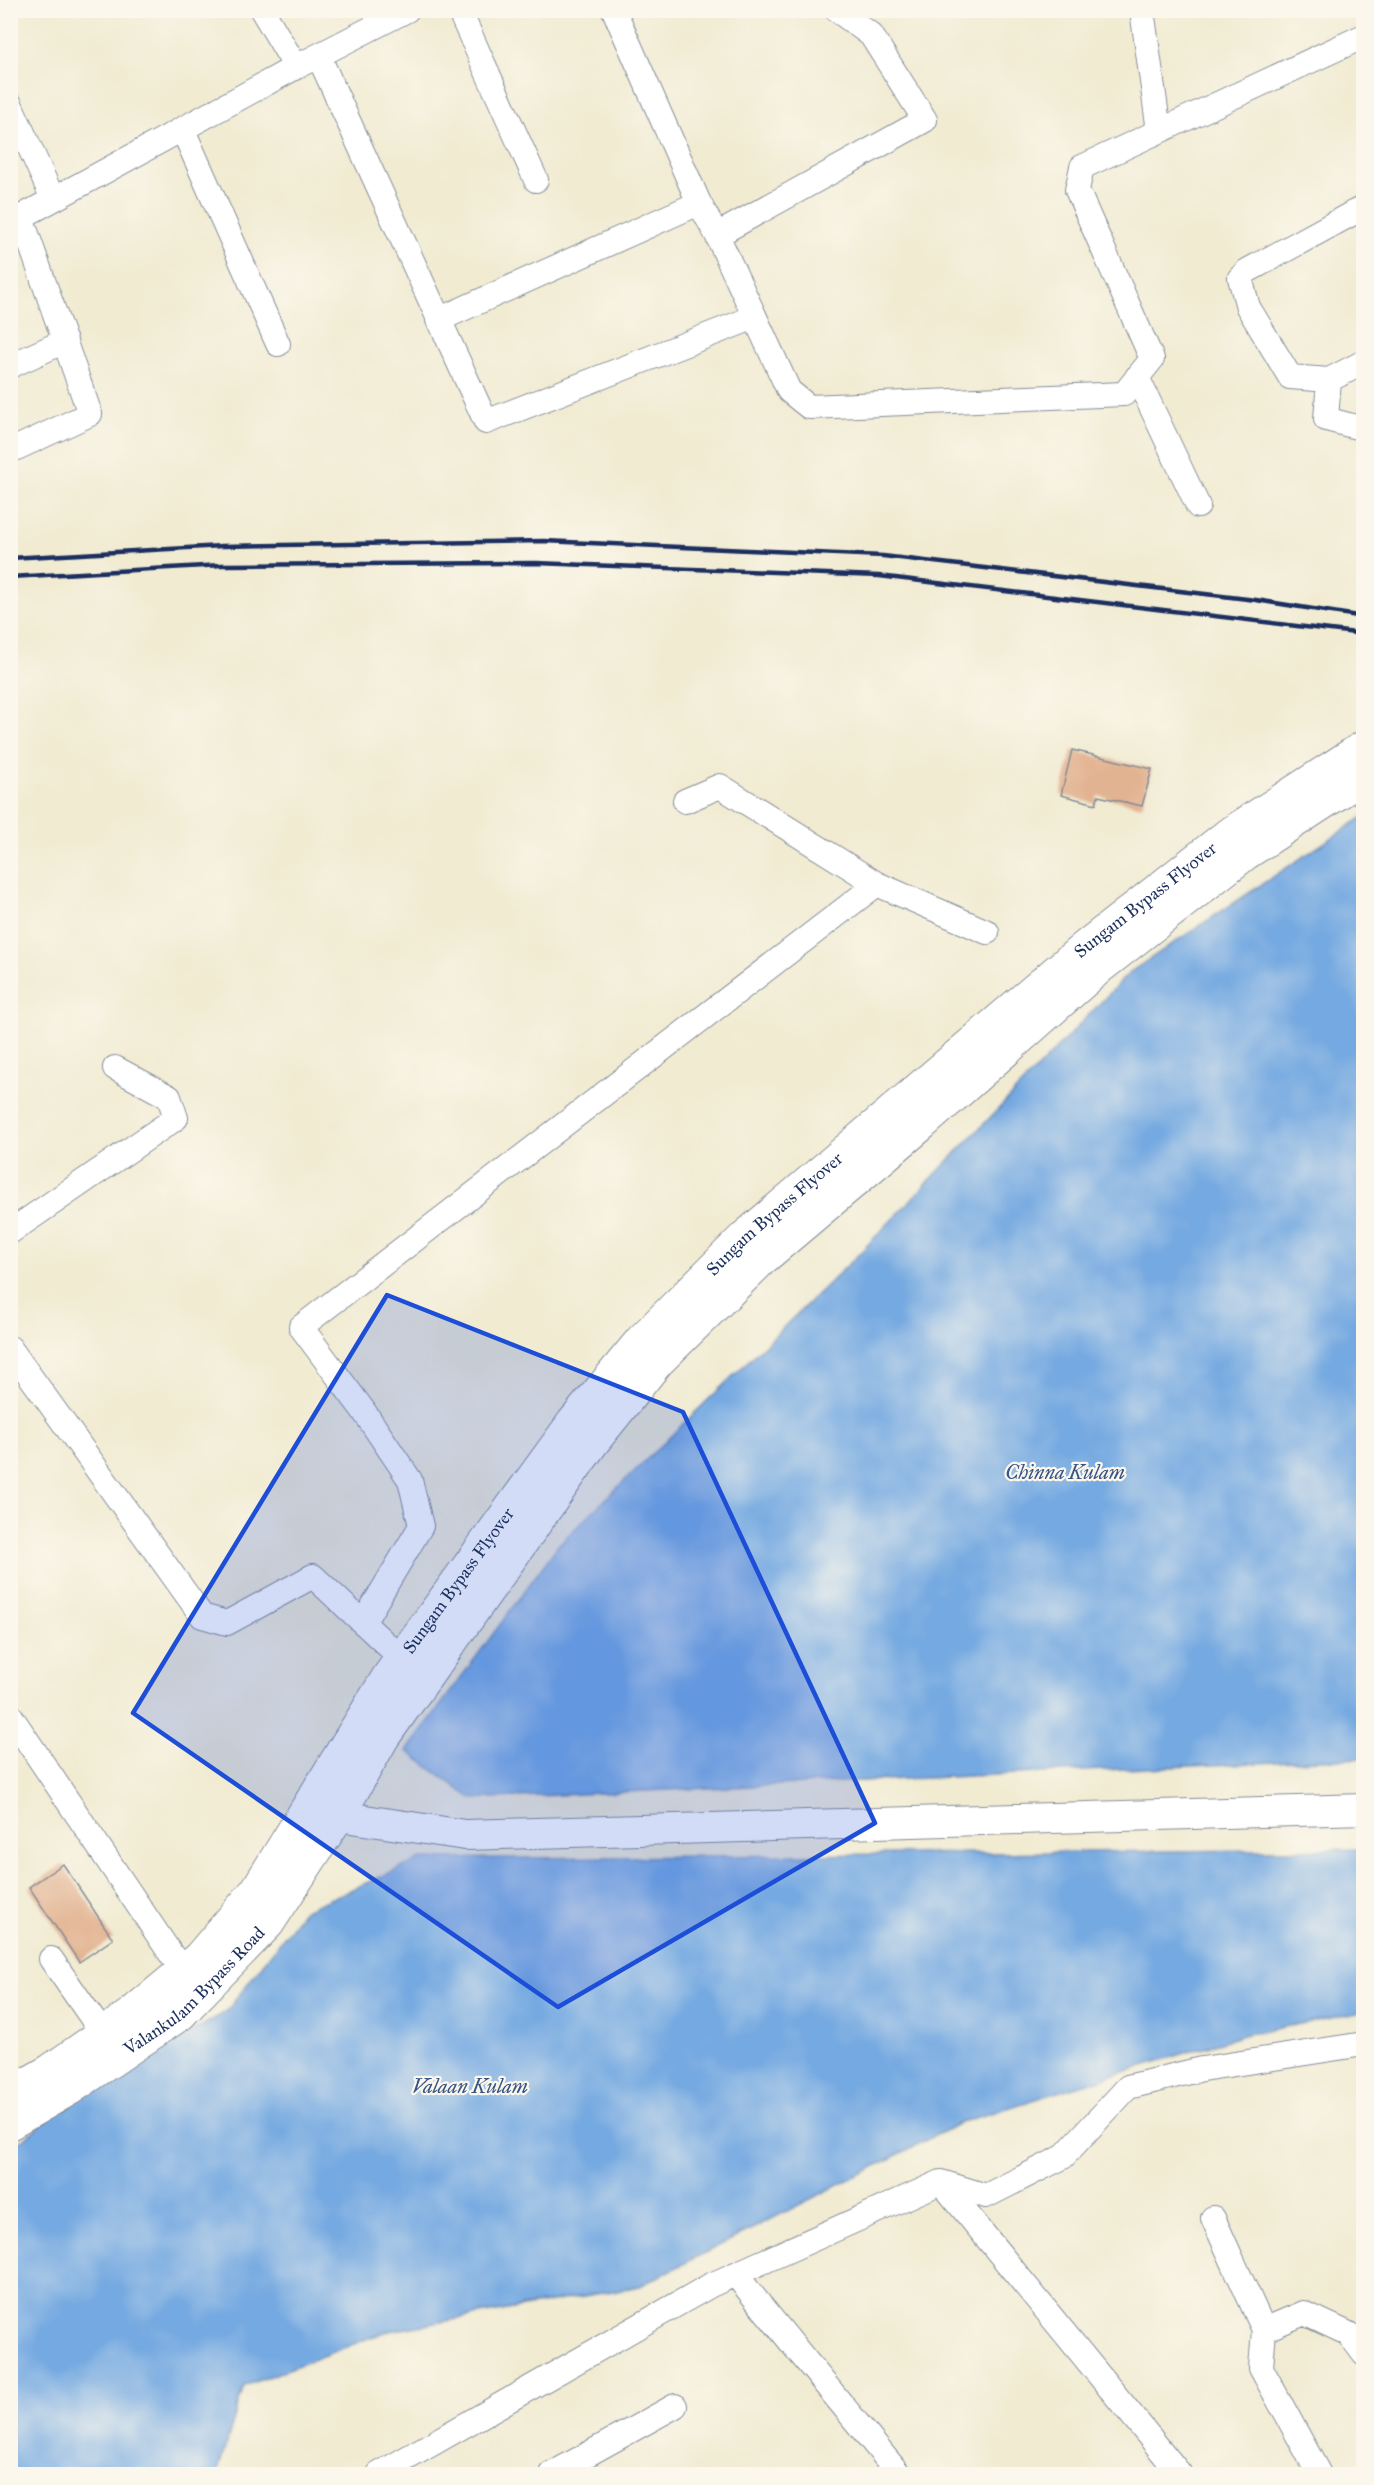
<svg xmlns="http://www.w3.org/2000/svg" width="1374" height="2485" font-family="'IM FELL Great Primer',serif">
	<rect width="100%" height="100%" fill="#fbf7ec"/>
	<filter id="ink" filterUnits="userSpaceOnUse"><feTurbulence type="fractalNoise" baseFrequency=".0167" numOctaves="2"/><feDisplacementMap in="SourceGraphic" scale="12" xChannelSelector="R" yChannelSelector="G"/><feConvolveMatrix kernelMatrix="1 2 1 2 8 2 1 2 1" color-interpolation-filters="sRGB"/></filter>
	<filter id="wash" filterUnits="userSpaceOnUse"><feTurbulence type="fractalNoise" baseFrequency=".008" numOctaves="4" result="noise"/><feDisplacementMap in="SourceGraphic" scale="24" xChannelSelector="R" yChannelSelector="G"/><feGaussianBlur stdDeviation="1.35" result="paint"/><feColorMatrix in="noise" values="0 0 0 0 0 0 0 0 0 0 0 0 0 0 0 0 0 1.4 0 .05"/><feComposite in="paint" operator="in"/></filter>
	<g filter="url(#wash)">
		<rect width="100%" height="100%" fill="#f1ebd2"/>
		<!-- water -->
		<path fill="#74a9e1" stroke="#486ca0" stroke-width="1.5" d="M1363,817V1758L472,1799L407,1751L559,1544L857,1256L1130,972Z
			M1363,1849V2012L1247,2034L962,2122L640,2286L385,2332L244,2386L217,2474H11V2148L80,2095L226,2012L304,1910L421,1859Z"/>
		<g id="blocks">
			<!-- building -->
			<path fill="#e2b391" d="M1072,750L1152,769L1142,806L1098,796L1096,804L1061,795Z
				M63,1864L113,1939L79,1962L29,1887Z"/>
		</g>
	</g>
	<g filter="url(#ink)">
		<use href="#blocks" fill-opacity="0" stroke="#868d98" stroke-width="1.5"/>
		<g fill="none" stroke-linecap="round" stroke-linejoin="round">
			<defs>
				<path id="minor" d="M262,10L296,67
					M459,10L536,180
					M614,10L699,203
					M837,10L871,35L925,120L717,235L789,391L809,407L1124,394L1152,359L1077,190L1082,167L1364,36
					M1142,10L1159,131
					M319,57L486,422L755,317
					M10,104L53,199
					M183,130L278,344
					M1364,207L1247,271L1240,278L1248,307L1290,377L1329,380L1364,362
					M10,223L296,67L407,10
					M438,320L699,203L717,235
					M10,366L65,341
					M1137,377L1198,506
					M1329,380L1326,419L1364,429
					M10,451L90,414L21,217
					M685,801L720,786L877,884L987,932
					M10,1232L176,1118L169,1097L115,1068
					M10,1348L202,1616L227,1623L313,1576L402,1659
					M363,1623L421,1526L410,1480L363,1410L301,1327L877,884
					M10,1715L183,1972
					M51,1959L103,2034
					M941,2182L1180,2474
					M1213,2218L1264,2330L1261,2368L1319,2474
					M735,2274L899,2474
					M1264,2330L1304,2313L1349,2334L1364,2354
					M379,2474L711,2285L941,2182L986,2196L1063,2157L1128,2087L1202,2069L1364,2044
					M552,2474L675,2406"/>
				<path id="tertiary" d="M317,1806L338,1816L465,1835L1364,1809"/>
				<g id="primary">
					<path id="s1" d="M10,2094L50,2071L133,2013L199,1958L257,1890L389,1676L573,1423L641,1341L745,1237L1084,948L1228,835L1364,747"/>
					<path id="s2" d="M10,2123L69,2089L180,2014L268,1923L338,1816L383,1737L592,1443L657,1362L762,1259L922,1124L1101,966L1246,853L1364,776"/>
				</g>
			</defs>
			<!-- minor casing -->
			<use href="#minor" stroke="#868d98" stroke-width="26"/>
			<!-- tertiary casing -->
			<use href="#tertiary" stroke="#868d98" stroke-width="32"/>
			<!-- primary casing -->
			<use href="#primary" stroke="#868d98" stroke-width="35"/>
			<!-- minor -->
			<use href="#minor" stroke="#fff" stroke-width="24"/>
			<!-- tertiary -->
			<use href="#tertiary" stroke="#fff" stroke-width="30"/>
			<!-- primary -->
			<use href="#primary" stroke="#fff" stroke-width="33"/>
			<!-- rail -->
			<path stroke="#1b2f5e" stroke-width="4.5" d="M10,558L222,546L544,541L883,556L1256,600L1364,617
				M10,577L222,565L536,563L879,576L1364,634"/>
		</g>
	</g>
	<!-- marked area -->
	<path fill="#1d4ed8" fill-opacity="0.2" stroke="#1d4ed8" stroke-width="4.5" stroke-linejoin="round" d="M387,1295L683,1412L875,1823L558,2007L133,1713Z"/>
	<g text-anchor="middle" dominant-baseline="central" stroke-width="4.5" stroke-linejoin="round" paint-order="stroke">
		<!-- street labels -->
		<g font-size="18" fill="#1b2f5e" stroke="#fbf7ec">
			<text stroke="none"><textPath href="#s1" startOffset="1664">Sungam Bypass Flyover</textPath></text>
			<text stroke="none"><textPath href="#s1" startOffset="1178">Sungam Bypass Flyover</textPath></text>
			<text stroke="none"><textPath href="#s1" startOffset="692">Sungam Bypass Flyover</textPath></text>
			<text stroke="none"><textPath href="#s2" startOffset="228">Valankulam Bypass Road</textPath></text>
		</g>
		<!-- water labels -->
		<g font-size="20" font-style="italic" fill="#365485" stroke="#fbf7ec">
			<text x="1065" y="1472">Chinna Kulam</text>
			<text x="470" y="2086">Valaan Kulam</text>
		</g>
	</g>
	<!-- margin -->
	<rect width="1374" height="2485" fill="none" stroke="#fbf7ec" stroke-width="36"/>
</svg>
